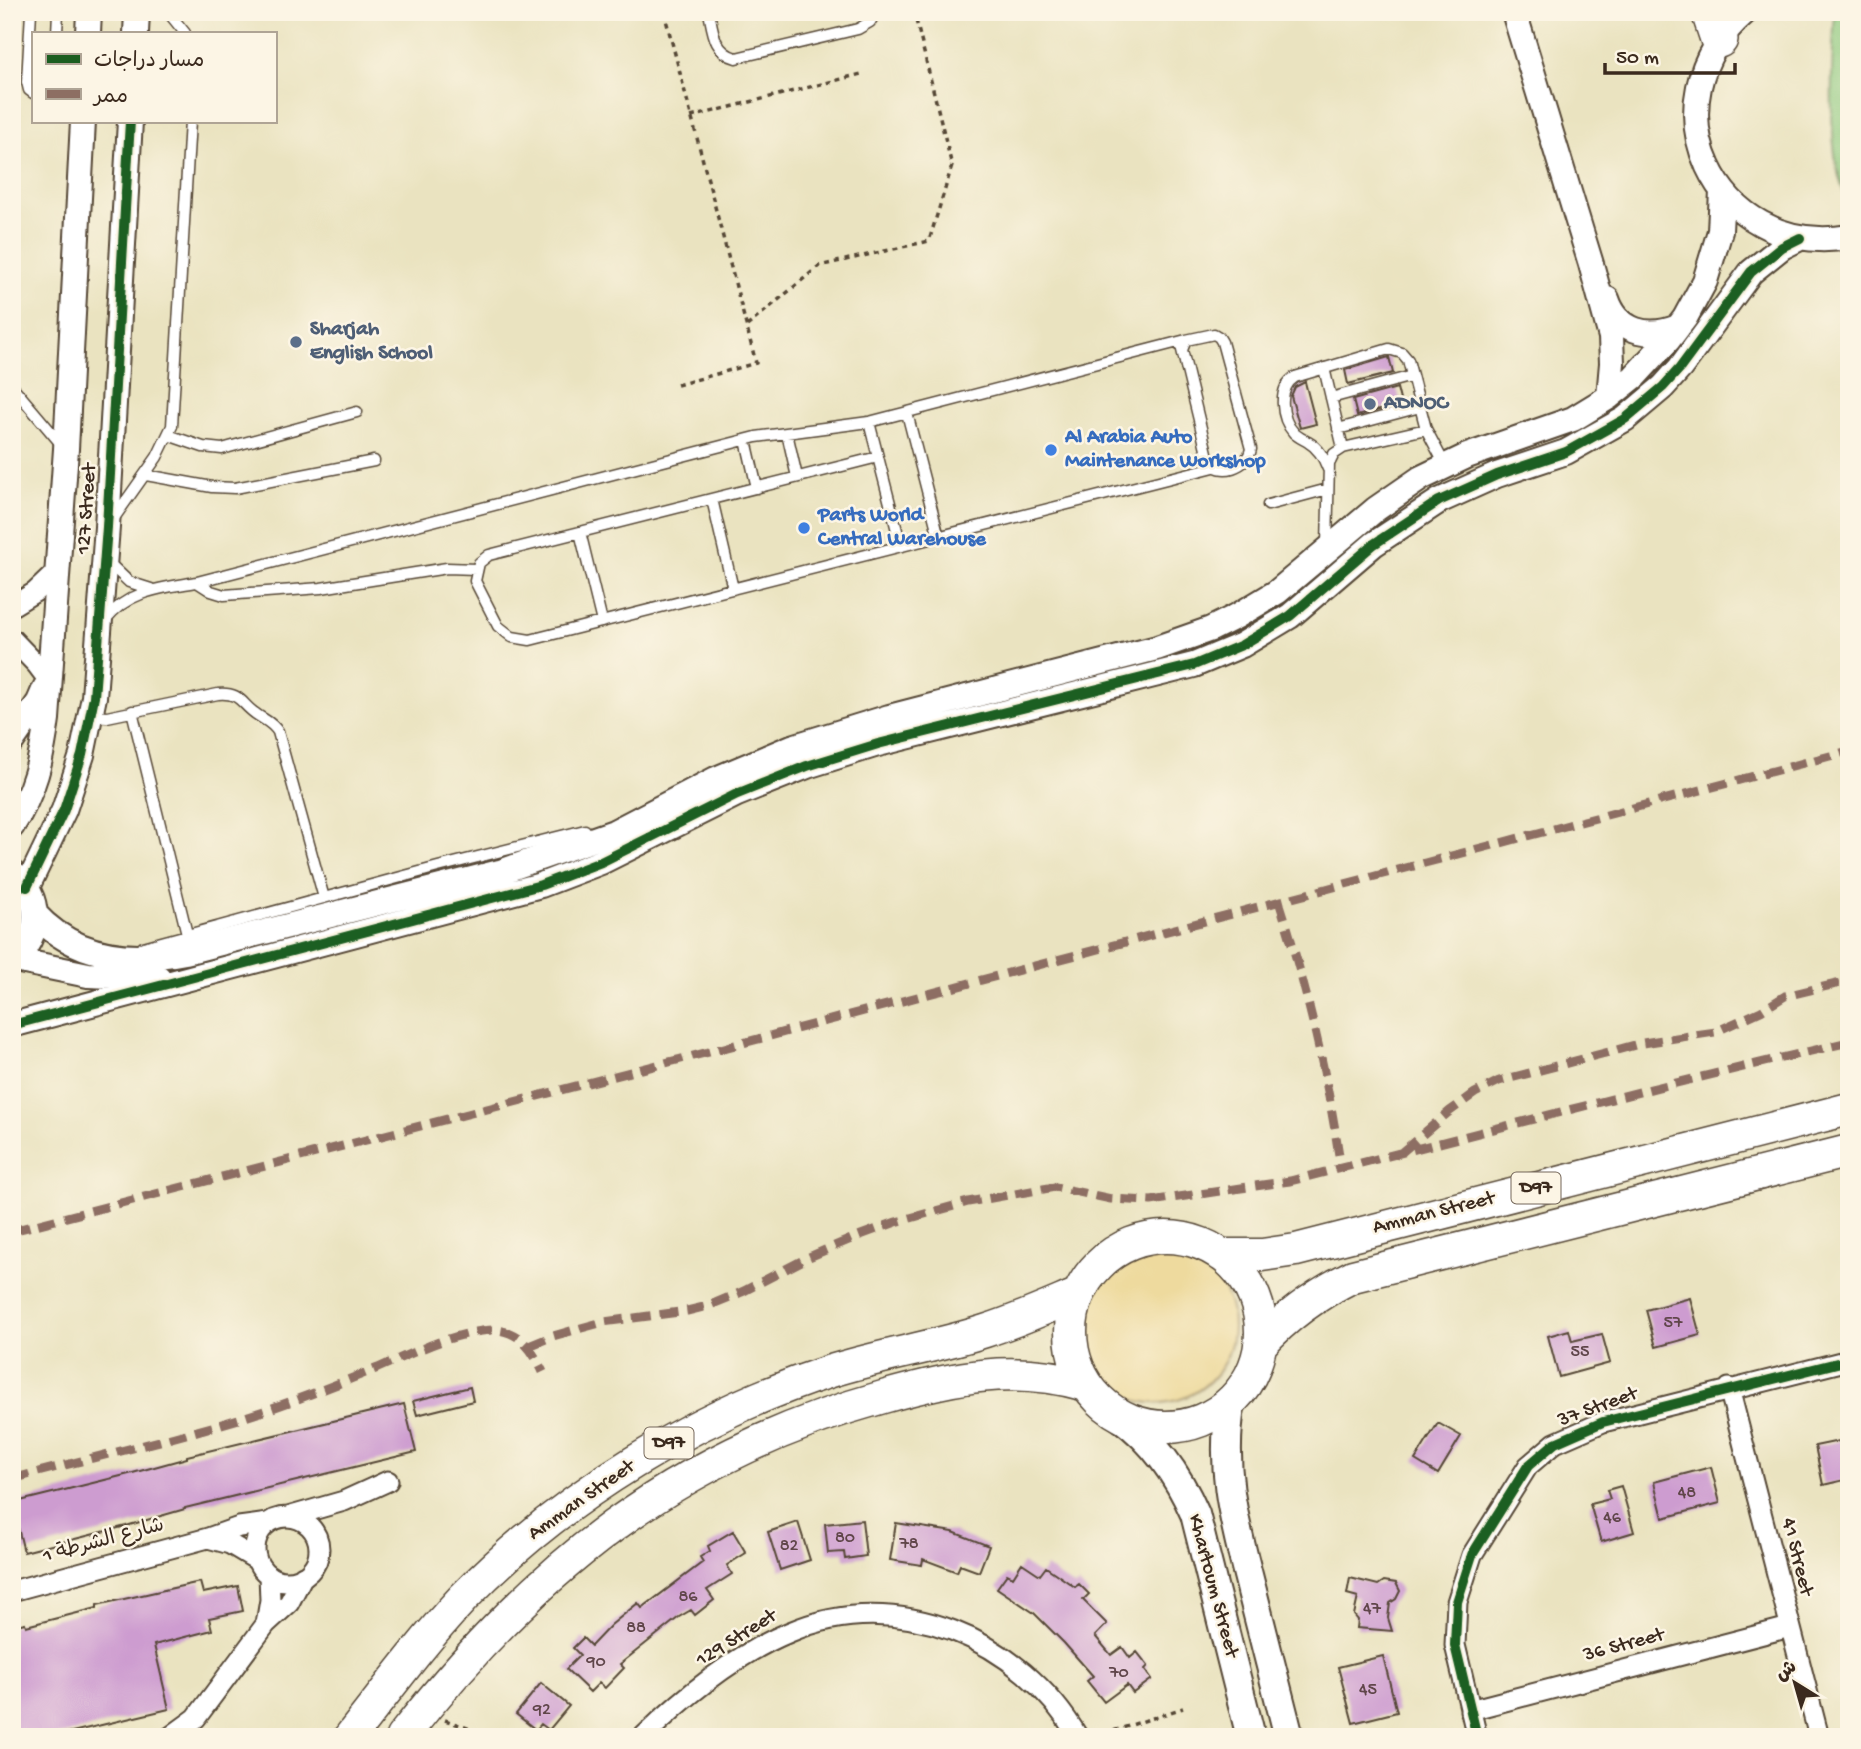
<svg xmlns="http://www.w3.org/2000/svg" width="1861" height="1749" font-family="'Gochi Hand','Playpen Sans Arabic',sans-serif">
	<rect width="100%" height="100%" fill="#fcf5e5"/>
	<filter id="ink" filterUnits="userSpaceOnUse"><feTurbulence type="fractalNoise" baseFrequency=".0143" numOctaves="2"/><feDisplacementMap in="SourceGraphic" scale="14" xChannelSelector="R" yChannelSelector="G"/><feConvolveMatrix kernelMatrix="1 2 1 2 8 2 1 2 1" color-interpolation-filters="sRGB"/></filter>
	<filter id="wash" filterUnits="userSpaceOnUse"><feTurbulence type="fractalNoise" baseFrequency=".00686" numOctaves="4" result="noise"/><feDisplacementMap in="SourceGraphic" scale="28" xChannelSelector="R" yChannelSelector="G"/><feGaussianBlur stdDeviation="1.57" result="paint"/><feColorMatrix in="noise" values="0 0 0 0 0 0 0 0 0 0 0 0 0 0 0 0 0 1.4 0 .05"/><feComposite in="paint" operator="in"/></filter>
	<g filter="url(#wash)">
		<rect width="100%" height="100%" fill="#eae3c0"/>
		<!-- green -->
		<path fill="#8dc87d" stroke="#64794e" stroke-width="2" d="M1835,12H1849V202C1825,165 1832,57 1835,12Z"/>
		<!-- sand -->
		<path fill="#eeda9e" stroke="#94825e" stroke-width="2" d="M1079 1326a77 77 0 1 1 154 0a77 77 0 1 1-154 0Z"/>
		<g id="blocks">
			<!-- building -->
			<path fill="#cd9cd0" d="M1389,357L1393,373L1348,384L1345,370Z
				M1305,382L1316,424L1300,428L1291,396L1295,387Z
				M1397,388L1401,404L1357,416L1353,400Z
				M1690,1298L1700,1335L1656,1347L1646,1310Z
				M1569,1330L1572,1341L1602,1334L1610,1363L1559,1377L1548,1336Z
				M470,1387L473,1401L417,1415L413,1401Z
				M404,1404L416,1452L185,1508V1509L126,1526L24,1552L12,1503L129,1474L187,1458V1456Z
				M1438,1423L1461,1436L1438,1474L1415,1460Z
				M1849,1439V1479L1823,1485L1815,1446Z
				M1711,1467L1720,1503L1663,1518L1654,1482Z
				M1621,1486L1634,1532L1601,1542L1590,1504L1610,1499L1607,1490Z
				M862,1520L866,1556L845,1559L844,1552L828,1553L825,1524Z
				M798,1522L810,1560L780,1570L768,1532Z
				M896,1523L953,1532L989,1546L979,1572L960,1565L957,1572L923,1559L922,1565L890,1560Z
				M733,1531L746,1553L727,1565L732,1574L707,1590L714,1600L695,1615L691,1610L679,1617L620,1664L624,1668L605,1688L599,1683L590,1692L566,1669L580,1655L573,1648L583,1638L591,1646L611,1625L638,1603L642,1608L703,1562L700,1557L710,1551L708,1546Z
				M1022,1563L1040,1575L1046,1567L1075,1587L1079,1584L1089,1594L1083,1600L1107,1624L1095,1636L1111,1655L1122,1647L1130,1658L1137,1652L1148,1666L1145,1669L1152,1679L1133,1693L1127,1685L1104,1702L1087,1681L1093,1676L1064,1643L1034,1613L997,1588L1007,1574L1013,1577Z
				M1350,1578L1378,1585L1384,1581L1396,1583L1400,1591L1396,1599L1390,1603L1388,1618L1392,1631L1357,1628L1358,1620L1354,1615L1358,1597L1347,1594Z
				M200,1582L203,1593L238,1586L243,1611L209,1618L212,1630L154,1645L169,1709L51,1737H12V1626L25,1623L26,1626L97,1608V1605Z
				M1383,1656L1397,1712L1353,1723L1338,1667Z
				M541,1683L569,1706L549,1730L541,1724L536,1730L516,1714Z"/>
		</g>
	</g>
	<g filter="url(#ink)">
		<use href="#blocks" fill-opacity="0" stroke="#554636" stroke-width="2"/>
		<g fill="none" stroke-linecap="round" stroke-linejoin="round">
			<defs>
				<path id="service" d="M31,12L27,82L29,90L33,93
					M168,12L185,33
					M709,12C713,32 714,52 736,58L858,29L870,22L876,12
					M57,33L58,12
					M1214,334L1219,337L1222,342L1251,449C1248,467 1220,477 1209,461L1182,350L1186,340Z
					M1324,368L1343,448
					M12,386L62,445
					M1331,398L1412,376
					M907,413L939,537
					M869,422L901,546
					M1338,429L1420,407
					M787,433L797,477
					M168,435L203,447L222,449L357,412
					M746,440L757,488
					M878,457L489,555L479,563L475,581L498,626L512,637L530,640L1214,467
					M1328,469C1324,458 1319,448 1308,442C1303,439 1298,437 1294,433C1281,419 1277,388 1295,377L1389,349L1402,353L1408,360L1426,429L1445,465
					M146,475L212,487L235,488L374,461
					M712,499L733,589
					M1268,505L1328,489
					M114,518L157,457L172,426L190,121
					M580,532L602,622
					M1327,546L1329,464L1334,454L1343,448L1426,429
					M109,563L129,582L151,589
					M197,582L211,591L224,595L321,588L447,568L476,569
					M105,620C129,590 162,588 197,582L756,437L869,422L1186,340
					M132,711L187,934
					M90,716L107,717L218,694C241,692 241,704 256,714C264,720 272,722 278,732L324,898
					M143,947L438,867L585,830"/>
				<path id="minor" d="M12,606L35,592L58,570
					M12,639L37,665L49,681
					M1729,1388L1819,1737
					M288,1517L344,1501L388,1481
					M255 1549a32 32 0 1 1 64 0a32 32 0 1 1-64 0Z
					M208,1538L230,1544L257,1560
					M12,1591L208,1538L239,1527L268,1523
					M266,1624L270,1600L269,1575
					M1470,1710L1790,1627
					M170,1737L196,1718L266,1624L289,1603L303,1576
					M643,1737C685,1696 736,1654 790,1632C897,1586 1021,1639 1078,1737
					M1477,1737L1455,1645L1457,1602L1472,1555L1528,1466L1555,1443L1603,1422L1849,1360"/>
				<path id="tertiary" d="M1514,12L1591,264L1611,337L1612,363L1609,397
					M1745,12C1642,101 1714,259 1849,237
					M88,33L89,12
					M136,33L137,12
					M1607,299C1618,332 1648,339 1678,327
					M12,741L39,702L45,688
					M12,826C34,793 42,758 47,719L66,449L83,121
					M12,873C43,895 42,938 12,961
					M27,887L64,810L82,755L94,697L107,527L130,121
					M35,914C74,957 130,963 185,952L500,872L614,832L716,779L792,747L889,717L1157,648L1211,629L1237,616L1277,592L1376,509L1421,478L1467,456L1573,419L1609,397L1634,377L1669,339L1685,318L1705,281L1720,231L1722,191
					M15,960L88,975L159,978
					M12,1025L541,885L601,862L737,794L807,766L878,744L1194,665L1242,645L1290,616L1374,544L1439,501L1497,475L1566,452L1625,419L1663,387L1680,368L1751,272L1782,247L1800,238"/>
				<path id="secondary" d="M1231,1401C1219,1472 1235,1523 1252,1591C1264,1640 1277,1688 1289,1737
					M1121,1417C1155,1442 1178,1475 1195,1514L1251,1737"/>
				<path id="primary" d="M1071 1332a95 95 0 1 1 190 0a95 95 0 1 1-190 0Z
					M1221,1255H1262L1296,1250L1849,1109
					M1260,1345C1287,1315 1317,1294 1353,1276L1849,1151
					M350,1737C387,1690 423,1641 464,1597C562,1496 697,1414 831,1371C882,1355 935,1347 985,1331C1017,1321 1048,1307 1079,1294
					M402,1737C534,1569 674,1455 883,1397C953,1377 1014,1364 1086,1385"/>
				<path id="motorway" d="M1710,12L1719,39"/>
			</defs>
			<!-- service casing -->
			<use href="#service" stroke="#554636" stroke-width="13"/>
			<!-- minor casing -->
			<use href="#minor" stroke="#554636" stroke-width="23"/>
			<!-- tertiary casing -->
			<use href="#tertiary" stroke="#554636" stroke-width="28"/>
			<!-- secondary casing -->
			<use href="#secondary" stroke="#554636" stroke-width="32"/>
			<!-- primary casing -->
			<use href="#primary" stroke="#554636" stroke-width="35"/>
			<!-- motorway casing -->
			<use href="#motorway" stroke="#554636" stroke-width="40"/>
			<!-- path -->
			<path stroke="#554636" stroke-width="3.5" stroke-dasharray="5 5" stroke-linecap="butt" d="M664,12L756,363L677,385
				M691,117L865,73
				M747,326L819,266L929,241L952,166L914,12
				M445,1720L493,1737
				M1095,1737L1183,1708"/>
			<!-- service -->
			<use href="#service" stroke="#fff" stroke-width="10"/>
			<!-- minor -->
			<use href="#minor" stroke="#fff" stroke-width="19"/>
			<!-- tertiary -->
			<use href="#tertiary" stroke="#fff" stroke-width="24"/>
			<!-- secondary -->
			<use href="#secondary" stroke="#fff" stroke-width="28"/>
			<!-- primary -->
			<use href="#primary" stroke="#fff" stroke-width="32"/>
			<!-- motorway -->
			<use href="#motorway" stroke="#fff" stroke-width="37"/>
			<!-- quiet -->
			<path stroke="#8d6e63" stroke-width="9" stroke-dasharray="18 9" stroke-linecap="butt" d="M1279,901C1307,989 1328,1077 1341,1169
				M1402,1152L1450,1111L1475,1093L1499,1081L1643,1043L1715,1032L1761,1011L1785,996L1849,981
				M12,1231L724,1048L1849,751
				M529,1346L553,1336L603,1322L687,1311L708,1306L744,1291L809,1257L858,1236L896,1222L968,1202L1055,1187L1111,1199L1151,1201L1290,1181L1659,1087L1849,1042
				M12,1479C96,1456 181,1438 264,1411C302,1398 340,1383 378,1368C412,1353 456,1331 494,1330C520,1330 533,1351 543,1372"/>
			<defs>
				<path id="cycleway" d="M27,887L64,810L82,755L94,697L107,527L130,121
					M12,1025L541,885L601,862L737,794L807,766L878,744L1194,665L1242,645L1290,616L1374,544L1439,501L1497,475L1566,452L1625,419L1663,387L1680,368L1751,272L1782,247L1800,238
					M1477,1737L1455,1645L1457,1602L1472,1555L1528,1466L1555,1443L1603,1422L1849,1360"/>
			</defs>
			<!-- cycleway casing -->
			<use href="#cycleway" stroke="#fcf5e5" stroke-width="15"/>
			<!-- cycleway -->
			<use href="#cycleway" stroke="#1b5e20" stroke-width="10"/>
		</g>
	</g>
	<!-- markers -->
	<g fill="#5c6f8a" stroke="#fcf5e5" stroke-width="2.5">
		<circle cx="296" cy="342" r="7"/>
		<circle cx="1370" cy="404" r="7"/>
	</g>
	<g fill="#3f7fe0" stroke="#fcf5e5" stroke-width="2.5">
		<circle cx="1051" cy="450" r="7"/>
		<circle cx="804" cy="528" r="7"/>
	</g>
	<g text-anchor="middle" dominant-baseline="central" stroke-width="5" stroke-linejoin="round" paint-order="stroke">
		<!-- number labels -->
		<g font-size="18" fill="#60464a">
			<text x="1673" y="1323">57</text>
			<text x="1580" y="1352">55</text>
			<text x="1687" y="1493">48</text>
			<text x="1612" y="1518">46</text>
			<text x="845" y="1538">80</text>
			<text x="909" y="1544">78</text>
			<text x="789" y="1546">82</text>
			<text x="688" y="1597">86</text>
			<text x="1372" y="1609">47</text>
			<text x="636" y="1628">88</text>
			<text x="596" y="1662">90</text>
			<text x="1119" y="1673">70</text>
			<text x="1368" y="1690">45</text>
			<text x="542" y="1710">92</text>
		</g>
		<!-- shield labels -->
		<g fill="#fcf5e5" stroke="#75675a" stroke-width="2">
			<rect x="1511.5" y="1172.5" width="49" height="31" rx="5"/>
			<rect x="644.5" y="1427.5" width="49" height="31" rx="5"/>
		</g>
		<g font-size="19" font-weight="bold" fill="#3b2a1e">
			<text x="1536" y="1188">D97</text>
			<text x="669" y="1443">D97</text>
		</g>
		<!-- service labels -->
		<g font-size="21" font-weight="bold" fill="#4e5e75" stroke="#fcf5e5" text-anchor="start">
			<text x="310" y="330">Sharjah<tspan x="310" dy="24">English School</tspan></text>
			<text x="1384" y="404">ADNOC</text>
		</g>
		<!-- shop labels -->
		<g font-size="21" font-weight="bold" fill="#366cbe" stroke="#fcf5e5" text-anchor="start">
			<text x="1065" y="438">Al Arabia Auto<tspan x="1065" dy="24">Maintenance Workshop</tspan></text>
			<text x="818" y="516">Parts World<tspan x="818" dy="24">Central Warehouse</tspan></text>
		</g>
		<!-- street labels -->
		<g font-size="21" fill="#3b2a1e" stroke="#fcf5e5">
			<text transform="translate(88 509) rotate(-86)">127 Street</text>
			<text transform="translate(1434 1214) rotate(-14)">Amman Street</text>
			<text transform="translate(1598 1408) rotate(-20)">37 Street</text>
			<text transform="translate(582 1501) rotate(-35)">Amman Street</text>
			<text transform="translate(104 1542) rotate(-15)">شارع الشرطة 1</text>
			<text transform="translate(1796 1557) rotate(76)">41 Street</text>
			<text transform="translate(1212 1586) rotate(75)">Khartoum Street</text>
			<text transform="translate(737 1639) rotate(-32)">129 Street</text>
			<text transform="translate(1624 1646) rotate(-15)">36 Street</text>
		</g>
	</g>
	<!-- margin -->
	<rect width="1861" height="1749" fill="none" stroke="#fcf5e5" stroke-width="42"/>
	<!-- legend -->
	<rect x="32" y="32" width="245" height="91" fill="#fcf5e5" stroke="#afa495" stroke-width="2"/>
	<rect x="46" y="54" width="35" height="10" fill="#1b5e20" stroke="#afa495" stroke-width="2"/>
	<text x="94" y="66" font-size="21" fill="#3b2a1e">مسار دراجات</text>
	<rect x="46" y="89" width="35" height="10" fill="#8d6e63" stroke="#afa495" stroke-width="2"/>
	<text x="94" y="102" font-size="21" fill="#3b2a1e">ممر</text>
	<!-- north arrow -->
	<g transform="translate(1795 1683) rotate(323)" stroke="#fcf5e5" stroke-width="5" paint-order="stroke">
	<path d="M0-5L12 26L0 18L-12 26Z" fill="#3b2a1e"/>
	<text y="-10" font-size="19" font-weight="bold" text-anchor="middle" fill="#3b2a1e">ش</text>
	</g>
	<!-- scale -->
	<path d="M1605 63v10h130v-10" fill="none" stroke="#3b2a1e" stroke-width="3.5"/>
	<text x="1616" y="63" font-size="21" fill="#3b2a1e" stroke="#fcf5e5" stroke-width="5" paint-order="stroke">50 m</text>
</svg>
